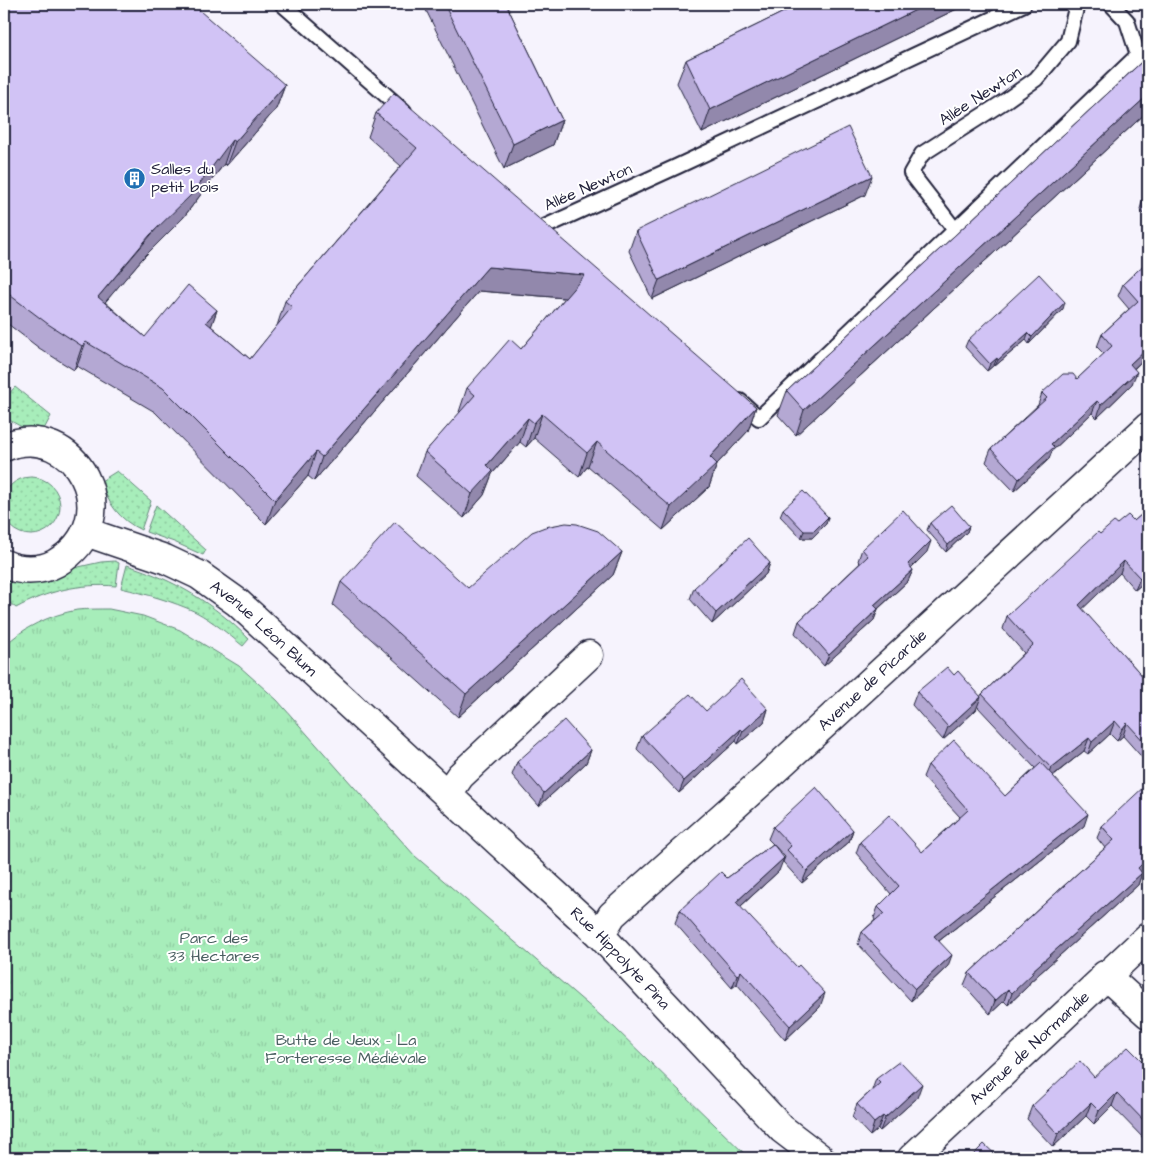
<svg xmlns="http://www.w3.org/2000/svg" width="1152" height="1162" font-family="'Architects Daughter',sans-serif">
	<defs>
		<pattern id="grass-dots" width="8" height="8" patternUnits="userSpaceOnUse" patternTransform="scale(1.25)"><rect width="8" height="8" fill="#a7edba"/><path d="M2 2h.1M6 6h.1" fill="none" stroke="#8fcba1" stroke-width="1.8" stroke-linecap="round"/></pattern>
		<pattern id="park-tufts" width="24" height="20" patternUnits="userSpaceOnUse" patternTransform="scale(1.25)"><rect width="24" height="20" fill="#a7edba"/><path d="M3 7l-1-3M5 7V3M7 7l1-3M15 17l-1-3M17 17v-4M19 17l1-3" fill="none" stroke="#8fcba1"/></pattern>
	</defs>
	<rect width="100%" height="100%" fill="#f6f3fd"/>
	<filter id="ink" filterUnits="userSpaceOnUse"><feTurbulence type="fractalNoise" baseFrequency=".02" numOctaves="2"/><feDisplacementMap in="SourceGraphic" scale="10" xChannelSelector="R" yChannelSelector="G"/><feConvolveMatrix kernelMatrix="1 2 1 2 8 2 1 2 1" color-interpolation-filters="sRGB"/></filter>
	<g filter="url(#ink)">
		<!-- grass -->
		<path fill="url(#grass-dots)" stroke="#64887a" d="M15,387L51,416L42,433L20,426L4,417V399Z
			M117,471L151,501L141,530C120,520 107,503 101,481Z
			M2 506a29 29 0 1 1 58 0a29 29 0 1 1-58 0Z
			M156,505L206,550L203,555L174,542L146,532Z
			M115,561L119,563L116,586C80,583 47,591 16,608L4,598V583L7,581L52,578L74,568L101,562Z
			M127,565C175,580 213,603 249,639L243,646C228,634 213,621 196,612C172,601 146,594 121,588Z"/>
		<!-- park -->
		<path fill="url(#park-tufts)" stroke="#64887a" d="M109,609L143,616L180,630L239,666L277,700L415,856L615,1028L749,1158H4V647C22,627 51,615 77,610C87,609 99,609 109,609Z"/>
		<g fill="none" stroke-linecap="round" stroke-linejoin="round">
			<defs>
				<path id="service" d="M282,4L404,111
					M540,229L678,166L1024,4
					M955,230L911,173L922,154L1005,101L1036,79L1068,41L1077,4
					M740,401L759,418L1138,55L1127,21L1111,4"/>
				<g id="minor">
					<path d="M447,795L460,776L589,655"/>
					<path id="s1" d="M600,935L612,915L768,776L1148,427"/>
					<path d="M1105,975L1148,1014"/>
					<path id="s2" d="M912,1158L1148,937"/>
				</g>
				<g id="secondary">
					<path d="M4,447C74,417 131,519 56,563C40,572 19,571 4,564"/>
					<path id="s3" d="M86,532L165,559L199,575L237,602L600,935L782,1129L820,1158"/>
				</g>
			</defs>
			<!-- service casing -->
			<use href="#service" stroke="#22223b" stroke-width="18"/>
			<!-- minor casing -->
			<use href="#minor" stroke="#22223b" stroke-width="31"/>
			<!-- secondary casing -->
			<use href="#secondary" stroke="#22223b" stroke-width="31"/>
			<!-- service -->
			<use href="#service" stroke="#fff" stroke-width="14"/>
			<!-- minor -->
			<use href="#minor" stroke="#fff" stroke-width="28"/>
			<!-- secondary -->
			<use href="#secondary" stroke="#fff" stroke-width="28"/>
		</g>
		<!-- wall -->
		<path fill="#b4a8d3" stroke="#22223b" d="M423,4H506L562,120L553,145L504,169Z
			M800,4H967L702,133L677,83L686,60Z
			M4,5L285,85L276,109L226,166L224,164L183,218L142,259L105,302L145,337L217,310L211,326L250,359L277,326L285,301L401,166L368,137L376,113L756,407L748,431L717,464L709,487L663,530L588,466L579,477L534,438L526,447L520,442L492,474L484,495L464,518L416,476L425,452L460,413L459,412L467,388L521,349L565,298L479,291L314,481L308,476L266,524L155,412L77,366L74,370L39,348L4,321Z
			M1148,56V111L796,435L778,415L787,391Z
			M1148,193V219L1140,209L1144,196Z
			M865,195L652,299L629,251L636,231Z
			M1148,261V355L1134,369L1132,384L1097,418L1092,413L1052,451L1049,459L1014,491L986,462L991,449L1038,405L1042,393L1077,379L1104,354L1097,347L1102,334L1129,309L1118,296L1123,284Z
			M1063,309L1029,344L1026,340L995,366L994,365L987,371L965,347L968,340Z
			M783,509L828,517L826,524L812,538H801L780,516Z
			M1148,509V579L1135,590L1120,573L1082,609L1146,680L1148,678V764L1123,736L1117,741L1110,734L1088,754L1084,751L1053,776L1084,826L939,941L948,966L911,1001L858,944L862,932L875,920L874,918L878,907L891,894L856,853L860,842L922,852L960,817L923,777L928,765L1005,796L1035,768L977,706L976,710L943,740L912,705L917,692L954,675L980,697L982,694L1024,653L1003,629L1007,616L1100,534L1117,524L1134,521Z
			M930,523L969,526L967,532L946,552L927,530Z
			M862,549L927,552L911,568L913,570L908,581L878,609L874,620L824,666L795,633L799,621L860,563L858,561Z
			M622,552L613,575L458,717L333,605L341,582L468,588Z
			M770,563L766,574L712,624L690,599L694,588Z
			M768,709L764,722L738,744L736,741L679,793L637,749L642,736L706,711Z
			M591,750L586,763L539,806L512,775L517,762Z
			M1102,826L1142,873L1138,885L1030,982L1028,986L1008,1005L1004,1001L990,1014L964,985L969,973L1105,848L1097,838Z
			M773,827L853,830L849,842L802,883L783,862L785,857L773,844L779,871L740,907L820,1007L785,1040L737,984L732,988L675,923L680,910L727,878L773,844L768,839Z
			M1148,1067V1143L1112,1106L1094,1124L1086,1116L1053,1147L1027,1119L1032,1106L1094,1077Z
			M876,1079L917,1098L880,1131L878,1129L870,1136L852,1117L857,1104L872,1090Z"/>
		<!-- shaded-wall -->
		<path fill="#9288ac" stroke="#22223b" d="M928,4H967L702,133L710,110Z
			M285,85L276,109L226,166L235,142Z
			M1148,95V111L796,435L804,410Z
			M562,120L553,145L504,169L513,144Z
			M232,140L224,164L183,218L142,259L90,320L98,297Z
			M872,176L865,195L652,299L659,280Z
			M488,267L585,275L577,299L479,291L314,481L322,457Z
			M1065,302L1063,309L1029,344L1032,337Z
			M217,310L209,333L206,322Z
			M1028,333L1026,340L995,366L998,360Z
			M86,342L77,366L74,370L82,346Z
			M1148,347V355L1125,377L1130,364Z
			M997,358L994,365L987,371L990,364Z
			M1137,372L1132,384L1097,418L1101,405Z
			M1097,401L1092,413L1052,451L1049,459L1014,491L1019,479L1051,444Z
			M756,407L748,431L717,464L709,487L663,530L671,507L710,457Z
			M542,414L534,438L526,447L534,423Z
			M528,418L520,442L492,474L484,495L464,518L472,494L487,465Z
			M597,442L588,466L579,477L587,453Z
			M316,452L308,476L266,524L275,500Z
			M828,517L826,524L812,538H801L804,531Z
			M969,526L967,532L946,552L948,545Z
			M931,541L927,552L904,575L908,564Z
			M622,552L613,575L458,717L466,694Z
			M1124,561L1120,573L1074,617L1079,605Z
			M770,563L766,574L712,624L716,613Z
			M913,570L908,581L870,616L874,605Z
			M1148,570V579L1135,590L1140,578Z
			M878,609L874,620L824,666L829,655Z
			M981,697L976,710L943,740L948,727Z
			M768,709L764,722L738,744L743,731Z
			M1115,721L1110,734L1088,754L1092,742Z
			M1127,723L1123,736L1117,741L1122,729Z
			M741,729L736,741L679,793L684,781Z
			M1089,738L1084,751L1046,781L1051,768Z
			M591,750L586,763L539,806L544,793Z
			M1088,814L1084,826L930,948L934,936Z
			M853,830L849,842L802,883L807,871Z
			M784,858L779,871L731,915L736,902Z
			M1148,858V866L1133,880L1138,868Z
			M1142,873L1138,885L1030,982L1028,986L1008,1005L1012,993L1031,972Z
			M952,955L948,966L911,1001L915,989Z
			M741,971L737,984L732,988L737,975Z
			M1008,989L1004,1001L990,1014L995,1001Z
			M825,993L820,1007L785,1040L790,1026Z
			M922,1084L917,1098L880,1131L885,1118Z
			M1117,1093L1112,1106L1094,1124L1099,1111Z
			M1091,1103L1086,1116L1053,1147L1058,1134Z
			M883,1116L878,1129L870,1136L874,1123Z"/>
		<!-- building -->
		<path fill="#d1c3f5" stroke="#22223b" d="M5,4H192L285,85L235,142L232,140L192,194L150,235L98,297L145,337L188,285L217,310L206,322L250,359L292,307L285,301L417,148L376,113L394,93L756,407L710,457L717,464L671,507L597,442L587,453L542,414L534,423L528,418L487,465L493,471L472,494L425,452L475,395L467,388L510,339L521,349L585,275L488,267L322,457L316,452L275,500L163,388L86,342L82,346L48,324L11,296L4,289V5Z
			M444,4H506L562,120L513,144Z
			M800,4H928L710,110L686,60Z
			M1148,56V95L804,410L787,391Z
			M848,127L872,176L659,280L636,231Z
			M1148,193V201L1144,196Z
			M1148,261V347L1130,364L1137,372L1101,405L1097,401L1051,444L1054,447L1019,479L991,449L1047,398L1042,393L1063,374H1073L1077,379L1112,346L1102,334L1138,301L1123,284Z
			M1039,274L1065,302L1032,337L1028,333L998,360L997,358L990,364L968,340Z
			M803,491L828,517L814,531H804L783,509Z
			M951,505L969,526L948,545L930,523Z
			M1148,509V570L1140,578L1124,561L1079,605L1146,680L1148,678V746L1127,723L1122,729L1115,721L1092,742L1089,738L1051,768L982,694L1033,645L1007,616L1098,532L1100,534L1114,522L1117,524L1128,515L1134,521Z
			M903,510L931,541L908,564L913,570L874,605L878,609L829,655L799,621L868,556L862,549Z
			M395,522L468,588L532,532L545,527L566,523L577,524L598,531L622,552L466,694L341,582Z
			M748,538L770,563L716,613L694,588Z
			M947,667L954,675L958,671L981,697L948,727L917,692Z
			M741,679L768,709L743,731L741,729L684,781L642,736L690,694L706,711Z
			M564,720L591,750L544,793L517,762Z
			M954,740L1005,796L1041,763L1088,814L934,936L952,955L915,989L862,932L884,913L878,907L899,886L860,842L889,815L922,852L968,810L928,765Z
			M1148,783V858L1138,868L1142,873L1031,972L1033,973L1012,993L1008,989L995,1001L969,973L1114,840L1102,826Z
			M816,787L853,830L807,871L787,850L791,846L773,827Z
			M773,844L784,858L736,902L797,967L799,965L825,993L790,1026L741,971L737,975L680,910L721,872L727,878Z
			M1128,1047L1148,1067V1125L1117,1093L1099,1111L1091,1103L1058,1134L1032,1106L1080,1061L1094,1077Z
			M900,1061L922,1084L885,1118L883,1116L874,1123L857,1104L880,1083L876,1079Z
			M984,1144L999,1158H970Z"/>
	</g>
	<!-- icons -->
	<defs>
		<symbol id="building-disc" viewBox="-11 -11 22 22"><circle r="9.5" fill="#1f6fb2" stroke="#fff"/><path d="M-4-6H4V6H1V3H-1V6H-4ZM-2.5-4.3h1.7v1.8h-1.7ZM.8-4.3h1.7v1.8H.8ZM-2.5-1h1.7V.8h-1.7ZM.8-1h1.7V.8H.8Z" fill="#fff"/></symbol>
	</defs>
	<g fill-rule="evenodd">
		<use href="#building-disc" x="122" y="166" width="25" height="25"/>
	</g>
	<g text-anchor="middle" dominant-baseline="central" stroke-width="4" stroke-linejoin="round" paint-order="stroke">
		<!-- street labels -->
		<g font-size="16" fill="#22223b" stroke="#fff">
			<text transform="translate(980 96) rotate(-33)">Allée Newton</text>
			<text transform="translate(588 187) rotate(-24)">Allée Newton</text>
			<text stroke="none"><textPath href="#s3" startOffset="205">Avenue Léon Blum</textPath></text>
			<text stroke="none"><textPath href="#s1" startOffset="374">Avenue de Picardie</textPath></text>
			<text stroke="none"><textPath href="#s3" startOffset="691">Rue Hippolyte Pina</textPath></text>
			<text stroke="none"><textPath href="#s2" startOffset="161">Avenue de Normandie</textPath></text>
		</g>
		<!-- poi labels -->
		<g font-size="16" fill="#22223b" stroke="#fff" text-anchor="start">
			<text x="151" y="169">Salles du<tspan x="151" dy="18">petit bois</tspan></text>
		</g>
		<!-- park labels -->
		<g font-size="16" fill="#4a5f61" stroke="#fff">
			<text x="214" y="938">Parc des<tspan x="214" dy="18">33 Hectares</tspan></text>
			<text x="346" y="1040">Butte de Jeux – La<tspan x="346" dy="18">Forteresse Médiévale</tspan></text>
		</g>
	</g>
	<!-- margin -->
	<rect width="1152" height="1162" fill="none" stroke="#fff" stroke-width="20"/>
	<rect x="10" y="10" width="1132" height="1142" fill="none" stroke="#22223b" stroke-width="2" filter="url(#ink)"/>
</svg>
